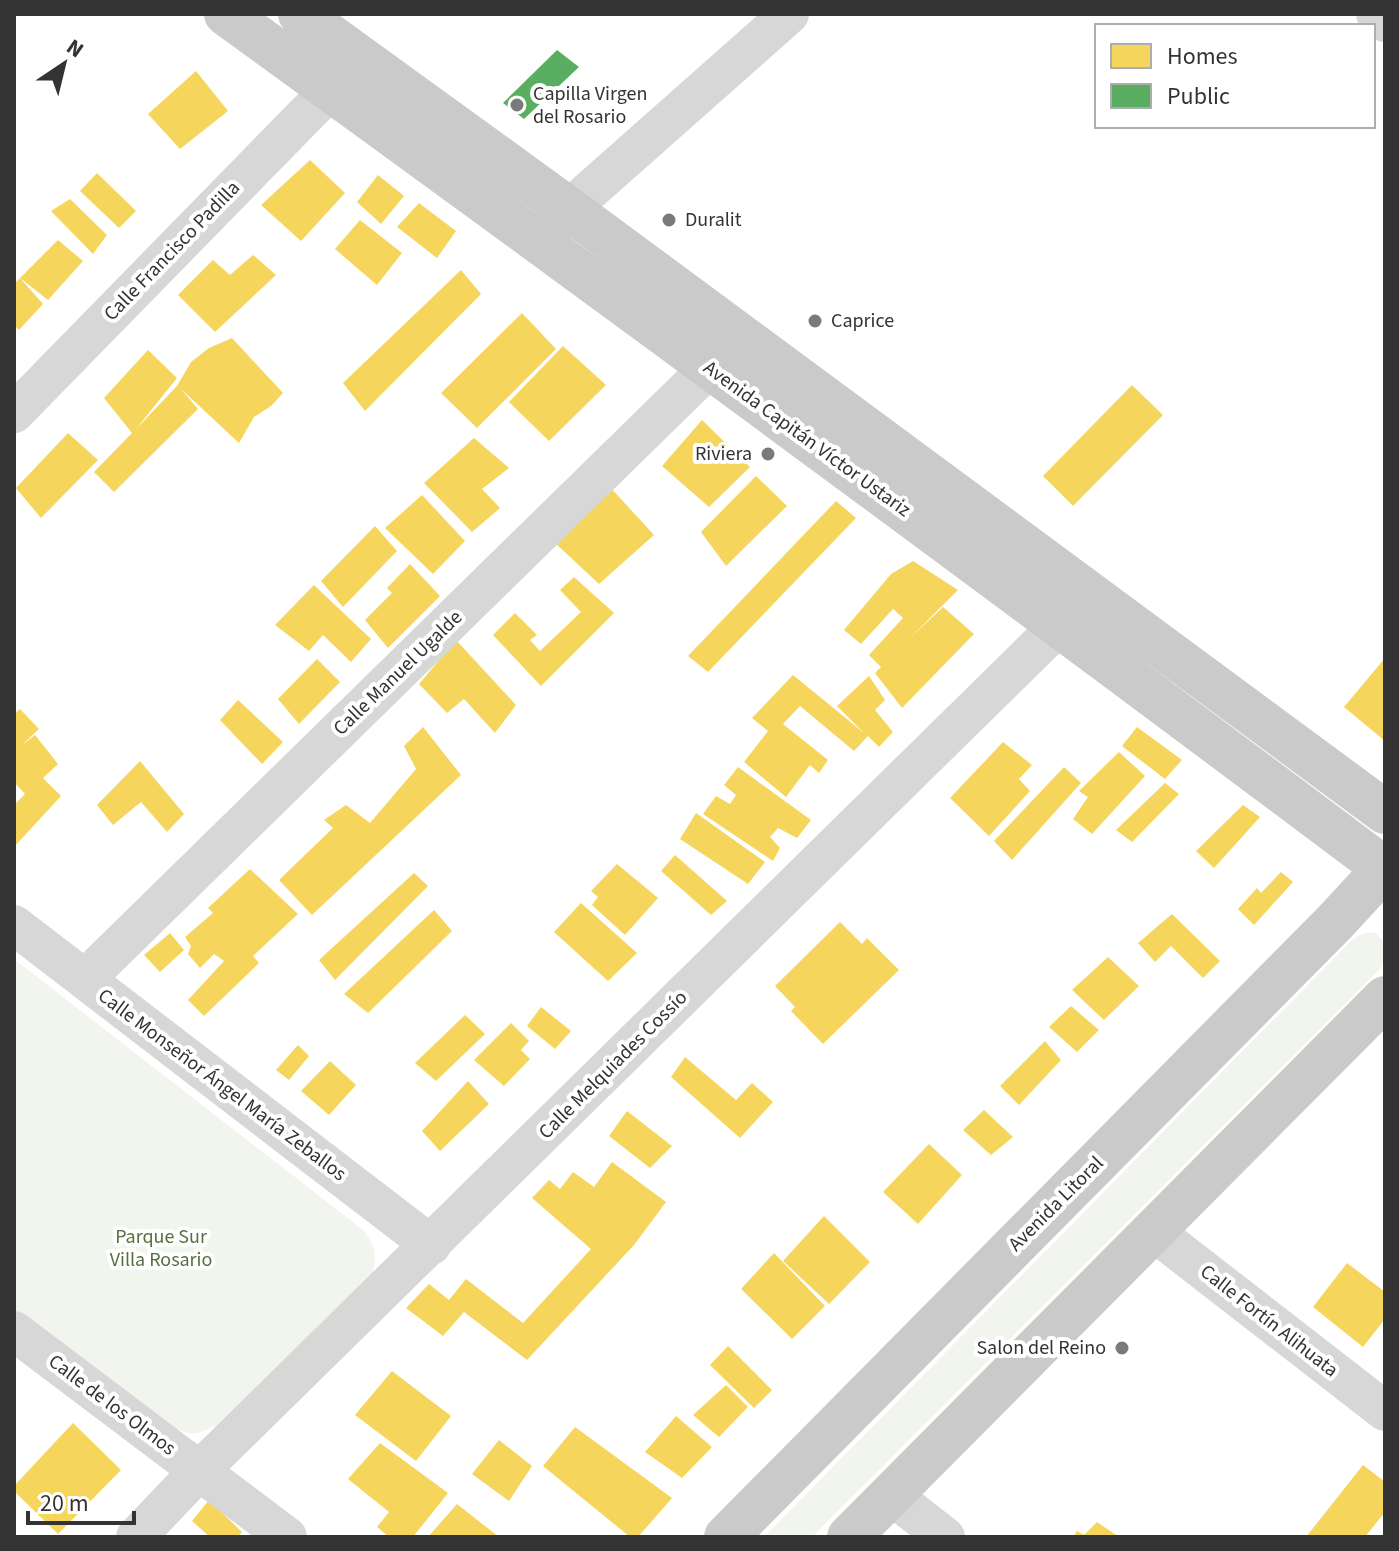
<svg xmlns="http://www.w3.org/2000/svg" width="1399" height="1551" font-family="'Source Sans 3',sans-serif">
	<rect width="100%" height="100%" fill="#fff"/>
	<!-- green -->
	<path fill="#f1f5ed" d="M1364,933H1376L1385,943V959L1381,968L812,1537H764L1353,939Z
		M14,959L363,1230C376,1246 377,1256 372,1275L217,1425C193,1437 188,1436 165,1422L14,1311Z"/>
	<!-- homes -->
	<path fill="#f6d55c" d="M196,71L228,111L180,149L148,114Z
		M310,160L345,193L301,241L261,205Z
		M97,173L136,211L119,228L80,191Z
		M378,175L404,196L381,224L357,202Z
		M70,199L107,235L93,254L51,211Z
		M419,203L456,231L437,258L397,227Z
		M360,220L402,253L377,285L335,249Z
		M58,240L83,261L48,300L20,278Z
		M253,255L276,275L215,332L178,295L213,260L230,275Z
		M461,270L481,294L365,411L343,383Z
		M20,278L43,304L19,330L14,325V284Z
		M522,313L556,349L477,428L441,393Z
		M232,338L283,393L271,406L254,417L239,443L181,389L198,409L114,492L94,472L132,433L104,398L148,350L177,378L136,429L177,386L191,362L209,348Z
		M563,346L606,385L549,441L509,402Z
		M1132,385L1163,415L1073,506L1043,476Z
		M702,420L750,467L709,507L662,466Z
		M68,433L98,460L41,518L16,488Z
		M474,438L509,468L482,489L500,508L472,532L424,483Z
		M756,476L787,506L726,566L701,532Z
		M610,487L654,535L599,584L554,542Z
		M422,495L465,541L433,574L385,528Z
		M836,501L856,518L708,672L688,656Z
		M375,526L397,551L343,607L321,581Z
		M913,561L958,590L909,639L943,607L974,634L902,708L875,673L881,667L869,655L903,618L893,609L861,644L844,630L891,574Z
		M410,564L440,596L388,648L365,620L392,593L387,588Z
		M574,577L614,613L541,686L493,635L515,613L537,635L530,640L540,651L581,612L560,590Z
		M314,585L371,639L351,662L323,635L309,651L275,625Z
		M456,640L516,705L495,733L464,699L447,713L419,684Z
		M1385,658V741L1344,707Z
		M317,659L340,682L299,724L278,699Z
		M793,675L864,733L837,706L869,676L885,700L875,710L893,732L879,747L868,736L854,751L800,706L783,724L828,760L819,773L810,765L786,797L744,762L768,731L752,718Z
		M238,700L283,742L262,764L220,720Z
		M20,709L39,729L21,746L35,735L58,764L43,778L61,796L14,847V805L25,794L14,782V714Z
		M423,727L461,775L312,915L279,880L333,828L324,820L346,805L370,823L416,769L404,746Z
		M1137,727L1182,760L1165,779L1122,746Z
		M1003,742L1032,765L1019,779L1030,791L989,836L950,798Z
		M1119,752L1145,776L1092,834L1073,819L1088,797L1079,791Z
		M140,761L184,814L167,832L141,802L113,825L97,805Z
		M738,767L811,820L797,838L778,828L770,837L780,848L773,861L703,814L716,796L730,804L736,795L724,785Z
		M1064,767L1081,783L1012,860L994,841Z
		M1165,783L1179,794L1132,842L1116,830Z
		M1243,805L1260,817L1214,868L1196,851Z
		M696,813L765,862L748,884L680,839Z
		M675,855L727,901L711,915L661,871Z
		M617,864L658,898L625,935L592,905L598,897L591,891Z
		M250,869L298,914L253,956L259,963L204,1016L188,1000L224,961L214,954L200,968L188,954L191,946L185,937L213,913L208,908Z
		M1281,872L1293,882L1254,925L1238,909L1257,888L1261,893Z
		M414,873L428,886L335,980L319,960Z
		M581,903L637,953L608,981L554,932Z
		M434,910L452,931L368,1013L344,994Z
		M1172,914L1220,961L1203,978L1171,946L1155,962L1138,943Z
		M840,922L862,944L867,938L899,970L823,1044L791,1011L795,1007L775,986Z
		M170,933L184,950L160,972L144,955Z
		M1108,957L1139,986L1104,1020L1072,990Z
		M1071,1006L1099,1030L1077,1052L1049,1027Z
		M541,1007L571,1031L555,1049L527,1026Z
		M465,1015L485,1034L436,1081L415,1063Z
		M511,1023L529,1041L521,1050L530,1059L504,1086L474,1060Z
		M1045,1041L1061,1060L1019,1105L1000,1086Z
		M298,1045L309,1056L289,1080L276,1070Z
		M685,1057L736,1100L752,1083L773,1102L740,1138L671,1077Z
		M330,1061L356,1085L329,1115L301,1091Z
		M468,1081L489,1104L440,1151L422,1131Z
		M984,1110L1013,1137L991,1155L963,1130Z
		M627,1111L672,1146L650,1168L609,1136Z
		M929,1144L962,1175L918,1224L883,1192Z
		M612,1162L666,1202L634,1245L527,1360L464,1312L443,1336L406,1308L429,1284L449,1300L466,1279L523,1323L591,1249L532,1198L549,1180L560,1189L573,1172L594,1187Z
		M824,1216L870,1262L829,1304L783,1261Z
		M774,1253L825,1306L792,1339L741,1289Z
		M1347,1263L1385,1292V1319L1363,1347L1313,1307Z
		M728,1346L772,1390L754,1408L710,1365Z
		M392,1371L451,1416L416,1461L355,1415Z
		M726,1385L748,1407L719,1437L693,1415Z
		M676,1416L712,1447L682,1478L645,1452Z
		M73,1423L121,1470L58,1534L14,1491V1486Z
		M575,1427L672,1498L638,1537H630L543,1466Z
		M499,1440L532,1466L509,1501L472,1474Z
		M380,1443L448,1493L413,1537H389L377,1527L389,1512L348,1479Z
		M1363,1465L1385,1482V1512L1365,1537H1306Z
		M209,1500L242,1532L238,1537H210L192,1521Z
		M457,1504L499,1537H428Z
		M1097,1522L1119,1537H1073L1077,1531L1084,1535Z"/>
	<!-- public -->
	<path fill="#5aae61" d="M557,50L579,67L524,119L503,103Z"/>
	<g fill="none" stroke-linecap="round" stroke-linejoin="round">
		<!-- minor -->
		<path stroke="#d7d7d7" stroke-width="40" d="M1376,14L1385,22
			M549,231L569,209L789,14
			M14,413L330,90
			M14,925L431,1245
			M85,979L710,367
			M1153,1231L1385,1411
			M14,1331L287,1537
			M891,1495L945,1537
			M136,1537L199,1471L1081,604"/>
		<!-- major -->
		<path stroke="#cacaca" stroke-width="44" d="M226,14C615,296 1001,581 1385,869
			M300,14L569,209L1385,812
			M726,1537L1335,922L1385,868
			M849,1537L1385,998"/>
	</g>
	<!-- markers -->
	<g fill="#7a7a7a" stroke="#fff" stroke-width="3">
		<circle cx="517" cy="105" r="8"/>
		<circle cx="669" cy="220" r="8"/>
		<circle cx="815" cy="321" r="8"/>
		<circle cx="768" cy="454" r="8"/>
		<circle cx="1122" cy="1348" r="8"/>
	</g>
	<g text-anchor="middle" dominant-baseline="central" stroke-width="8" stroke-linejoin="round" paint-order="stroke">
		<!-- poi labels -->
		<g font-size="20" fill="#333" stroke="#fff" text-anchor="start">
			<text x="533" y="94">Capilla Virgen<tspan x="533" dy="23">del Rosario</tspan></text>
			<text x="685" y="220">Duralit</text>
			<text x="831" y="321">Caprice</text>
			<text x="752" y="454" text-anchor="end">Riviera</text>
			<text x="1106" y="1348" text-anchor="end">Salon del Reino</text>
		</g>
		<!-- street labels -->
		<g font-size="20" fill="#333" stroke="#fff">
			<text transform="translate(172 251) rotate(-46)">Calle Francisco Padilla</text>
			<text transform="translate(807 439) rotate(36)">Avenida Capitán Víctor Ustariz</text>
			<text transform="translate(398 673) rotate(-44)">Calle Manuel Ugalde</text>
			<text transform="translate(613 1065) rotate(-45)">Calle Melquiades Cossío</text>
			<text transform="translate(222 1085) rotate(37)">Calle Monseñor Ángel María Zeballos</text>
			<text transform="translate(1056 1204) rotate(-45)">Avenida Litoral</text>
			<text transform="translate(1269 1321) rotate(38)">Calle Fortín Alihuata</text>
			<text transform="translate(112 1405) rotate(37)">Calle de los Olmos</text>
		</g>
		<!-- park labels -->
		<g font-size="20" fill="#56703f" stroke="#fff">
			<text x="161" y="1237">Parque Sur<tspan x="161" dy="23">Villa Rosario</tspan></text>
		</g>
	</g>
	<!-- border -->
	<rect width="1399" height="1551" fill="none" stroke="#333333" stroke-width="32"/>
	<!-- legend -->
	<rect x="1095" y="24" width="280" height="104" fill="#ffffff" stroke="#adadad" stroke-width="2"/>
	<rect x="1111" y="44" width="40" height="24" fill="#f6d55c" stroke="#adadad" stroke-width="2"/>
	<text x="1167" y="64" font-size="24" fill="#333333">Homes</text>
	<rect x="1111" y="84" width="40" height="24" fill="#5aae61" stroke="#adadad" stroke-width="2"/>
	<text x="1167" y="104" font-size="24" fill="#333333">Public</text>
	<!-- north arrow -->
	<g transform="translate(64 64) rotate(35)" stroke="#ffffff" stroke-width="6" paint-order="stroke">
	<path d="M0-6L14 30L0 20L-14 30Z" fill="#333333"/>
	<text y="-12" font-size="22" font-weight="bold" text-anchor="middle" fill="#333333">N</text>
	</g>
	<!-- scale -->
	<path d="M28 1511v12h106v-12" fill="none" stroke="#333333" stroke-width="4"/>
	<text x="40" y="1511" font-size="24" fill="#333333" stroke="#ffffff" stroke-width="6" paint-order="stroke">20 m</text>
</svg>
